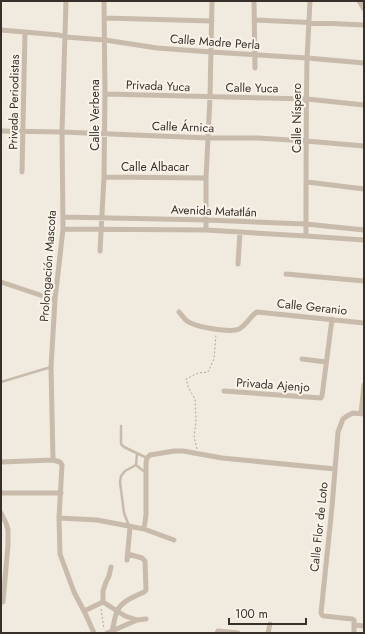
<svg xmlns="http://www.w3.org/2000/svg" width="365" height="634" font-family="Jost,sans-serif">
	<rect width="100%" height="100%" fill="#f1eade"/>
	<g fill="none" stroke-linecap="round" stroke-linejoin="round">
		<!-- path -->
		<path stroke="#b4a595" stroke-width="1" stroke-dasharray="2 2" stroke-linecap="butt" d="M197,449L194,437L196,422L195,399L189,389L186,379L198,373L208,372L214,359L216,334
			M101,609L104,629"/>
		<!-- service -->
		<path stroke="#c8bbab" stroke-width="2.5" d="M1,382L51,367
			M121,426V444L124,447L147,458
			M137,454L136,465L146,473
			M129,526L124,513L120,482L121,476L125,471L136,465"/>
		<!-- minor -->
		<path stroke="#c8bbab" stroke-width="5" d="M254,1L255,68
			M359,1L364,9
			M104,18L212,21
			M255,20L364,25
			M1,30L59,35L65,37L105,40L157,48L211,52L307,58L364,63
			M105,94L307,99L364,105
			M1,131L62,132L208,138H258L306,141L364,146
			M22,172L25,32
			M104,177L206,178
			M307,182L364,189
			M63,217L207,220L306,224L364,230
			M63,229L206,230L306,236L364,240
			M206,230V178L210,97L212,1
			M306,236C306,177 306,118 307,59C308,40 309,20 310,1
			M100,251L104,177L105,94L104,1
			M238,264L240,232
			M286,274L364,281
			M1,282L55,300
			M179,312C182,315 184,319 187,321C195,327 230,333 239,329C247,325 250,316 257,312L364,323
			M302,359L326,362
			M224,391L321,398L322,396L332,319
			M361,414L364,385
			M53,460L51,367L55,300L63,229L62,132L66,1
			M1,462L53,460L60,462L62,465L59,518L60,554L74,592L85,613L94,633
			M1,493H61
			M1,513L6,523L8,530V545L3,602
			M59,518L97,520L144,529L174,540
			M144,529L146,515V463L147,458L150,455L174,451H183L222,458L335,469
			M127,560L130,527
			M111,567L109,576L106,582L103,591V602L125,616L137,620
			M84,611L103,602
			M355,625L364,626
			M112,631L137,620L146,619
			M107,633L112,631C114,625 114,618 117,612C121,601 134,597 144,592L146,590L145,561L142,558L128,554
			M217,633L218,631L238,633
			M268,633L270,624
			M354,633V620L352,619L324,616L322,615L321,613L332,507L338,432L343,419L347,416L353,413L364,414"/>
	</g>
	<g text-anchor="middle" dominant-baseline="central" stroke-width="4" stroke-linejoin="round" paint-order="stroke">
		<!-- street labels -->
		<g font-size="12" fill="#372f29" stroke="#f9f3ea">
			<text transform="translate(215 42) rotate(4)">Calle Madre Perla</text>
			<text transform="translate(158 86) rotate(2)">Privada Yuca</text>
			<text transform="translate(252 88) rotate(1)">Calle Yuca</text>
			<text transform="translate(14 102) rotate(-89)">Privada Periodistas</text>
			<text transform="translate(95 115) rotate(-90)">Calle Verbena</text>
			<text transform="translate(297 118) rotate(-90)">Calle Níspero</text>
			<text transform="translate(183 127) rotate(2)">Calle Árnica</text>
			<text x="155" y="167">Calle Albacar</text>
			<text transform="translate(214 211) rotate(2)">Avenida Matatlán</text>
			<text transform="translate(48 266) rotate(-86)">Prolongación Mascota</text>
			<text transform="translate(312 307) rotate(6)">Calle Geranio</text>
			<text transform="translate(273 385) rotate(4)">Privada Ajenjo</text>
			<text transform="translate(319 527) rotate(-84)">Calle Flor de Loto</text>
		</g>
	</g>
	<!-- border -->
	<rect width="365" height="634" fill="none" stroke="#372f29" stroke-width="4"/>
	<!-- scale -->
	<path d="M229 618v6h77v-6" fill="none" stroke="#372f29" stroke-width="2"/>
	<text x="235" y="618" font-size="12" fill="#372f29" stroke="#f9f3ea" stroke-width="3" paint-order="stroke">100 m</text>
</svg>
